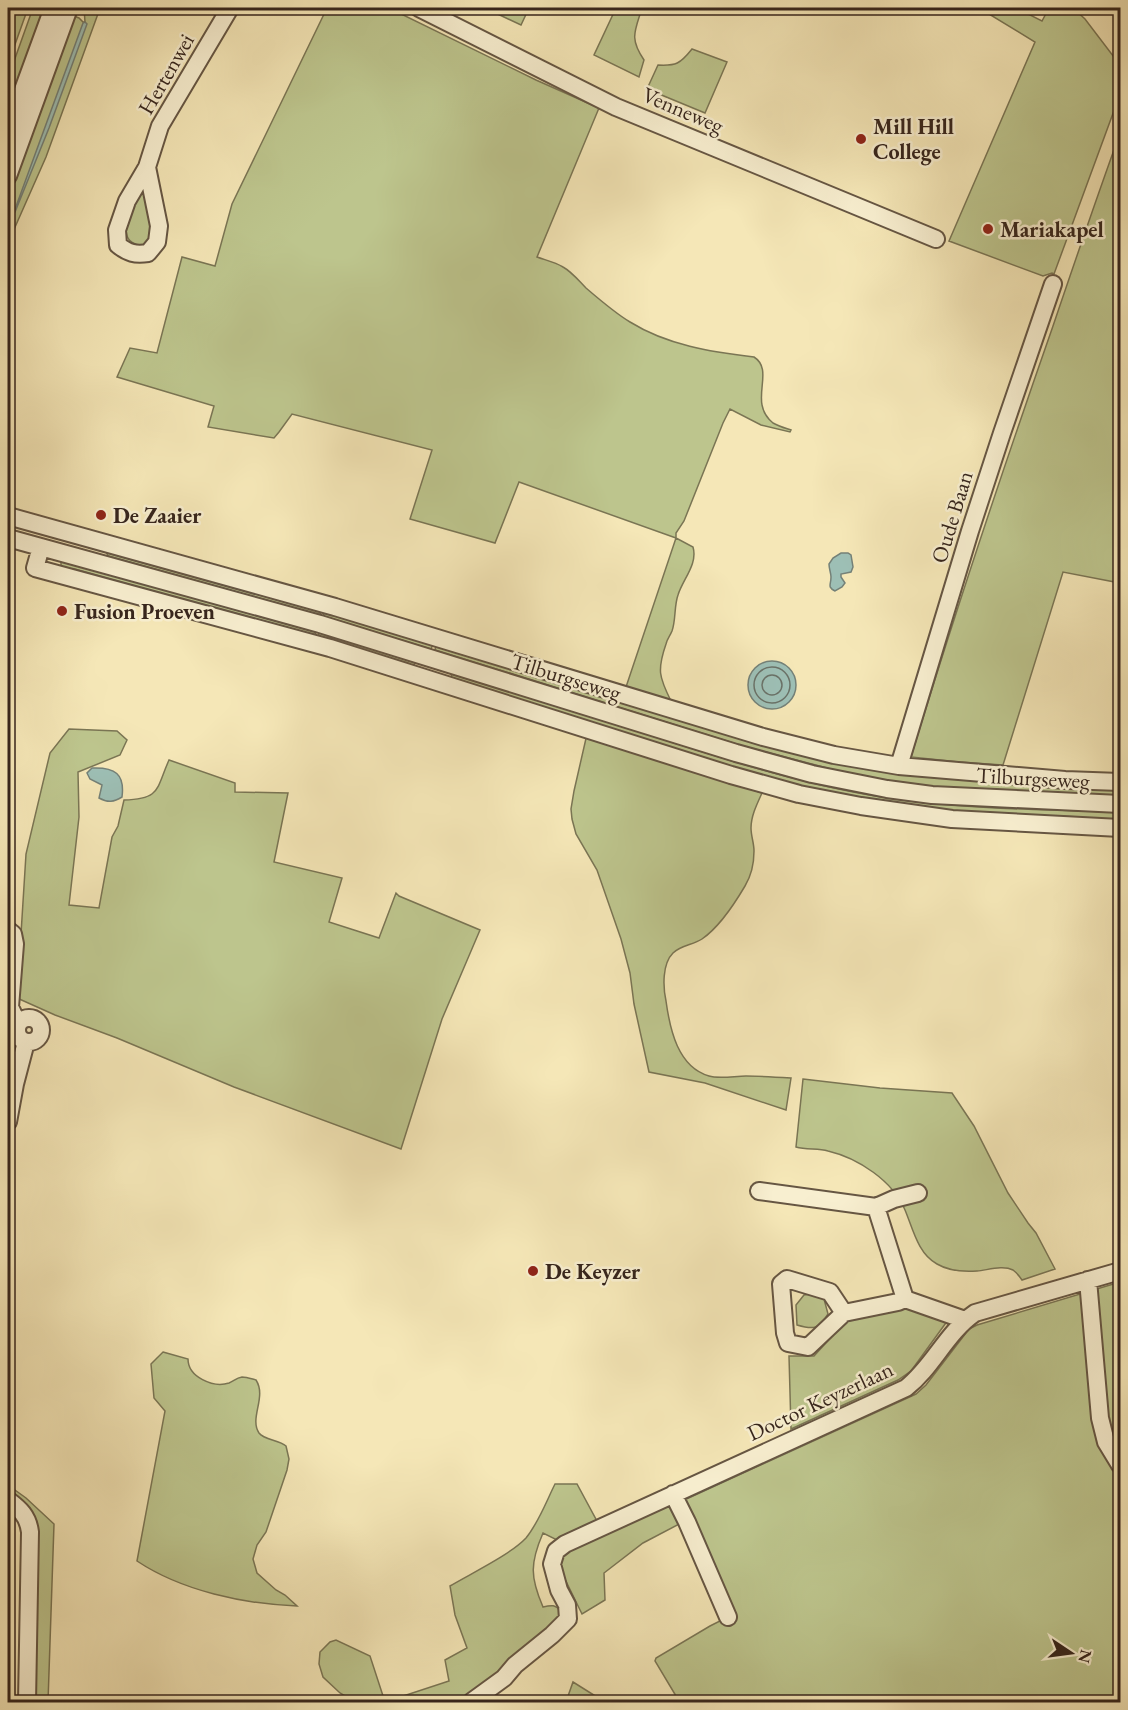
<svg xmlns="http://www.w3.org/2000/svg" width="1128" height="1710" font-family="'EB Garamond',serif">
	<rect width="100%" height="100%" fill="#f5e7b7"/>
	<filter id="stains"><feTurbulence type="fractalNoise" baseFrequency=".00333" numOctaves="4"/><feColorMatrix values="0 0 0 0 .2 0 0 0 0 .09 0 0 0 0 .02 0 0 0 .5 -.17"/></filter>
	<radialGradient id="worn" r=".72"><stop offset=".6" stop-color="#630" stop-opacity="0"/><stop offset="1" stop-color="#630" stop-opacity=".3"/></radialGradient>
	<!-- green -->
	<path fill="#bdc58d" stroke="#7a7554" stroke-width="1.5" d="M8,8H28L8,64Z
		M33,8H48L8,119V78Z
		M84,8H89L99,11L46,157L8,243V189L71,15L79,18L83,22H85Z
		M327,8H389L536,80L599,108L537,257C545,260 555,262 563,267C572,272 579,281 586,288C600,300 615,313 630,322C667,345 711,352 754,357C776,371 747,402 773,423C778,426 785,428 791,430L790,432L761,425L730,409L723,423L684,521L676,533V538L693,547C698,564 683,579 678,595C674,606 676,620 672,631C670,636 667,639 666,644C657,670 659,677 671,701L626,687L676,538L519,482L495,543L410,519L432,450L292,414L279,432L274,438L208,427L214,406L117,377L130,348L157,353L182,257L215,266L232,204Z
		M485,8H529L521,25Z
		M616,8H642C635,31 629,38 644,60L639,77L594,55Z
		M979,8H1016L1042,21L1049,8H1073L1085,19L1120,65L1119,97L1054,274L1052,273L1043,276L949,241L1035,42Z
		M692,49L727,62L705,113L647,89L658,65C676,66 680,64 692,49Z
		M1120,133V583L1063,572L1003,765L959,762L911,757C955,612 1003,469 1053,326C1075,261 1097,197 1120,133Z
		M139,193H144L154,234L146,246C112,245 130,212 139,193Z
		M105,549L321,611L320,615L108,556Z
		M61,561L316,632L314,636L74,569L73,572L61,567Z
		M325,612L433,644L431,649L323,616Z
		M319,633L415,662L413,669L407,667L408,663L318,637Z
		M436,645L757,744L830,762L897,774L1090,790L1091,786H1120V796L947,788L899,783L850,774L743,746L435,650Z
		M452,673C523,696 594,718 665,740C740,764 816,788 894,799C969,809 1046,810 1120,812V824L1080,820V817L980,813L931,809L860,798L797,785L718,763L451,678Z
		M69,729L117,731L127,740L120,755L78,772L79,817L69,905L99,908L112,837L118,826L124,800C161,799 156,789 169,760L235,783V792L288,793L274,862L342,878L329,922L379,938L396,893L399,896L480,930L442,1019L401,1149L234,1087L117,1038L55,1015L17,998L26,854L50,753Z
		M587,734L762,793C757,804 751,816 751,828C751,836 754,843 754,851C754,862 751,876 745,886C735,903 718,928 702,939C693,945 681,945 673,953C662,964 663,987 666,1001C670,1030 678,1067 709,1076C719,1079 735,1076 746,1076C761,1076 776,1077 791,1078L786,1110L705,1083L649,1072L634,1004L630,973L621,939L597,870L576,834L572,819L571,809L574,791Z
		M803,1079L880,1088L952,1093L974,1126L1008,1193L1028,1223L1036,1233L1055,1269L1022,1280C1020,1277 1017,1273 1013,1270C1003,1265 988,1270 977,1271C963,1272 949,1271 937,1264C918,1254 913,1229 905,1210C893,1181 858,1158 828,1151C818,1148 807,1150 796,1147Z
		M1120,1282V1702H678L679,1701L655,1661L656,1658L710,1626L732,1615L682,1501L916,1394L926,1385L969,1329L977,1325Z
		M815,1293L824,1299L828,1314C819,1329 814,1330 797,1325L796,1305L804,1295Z
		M913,1307L948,1320L911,1371L898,1380L791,1429L789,1356H814L845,1322L894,1309Z
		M163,1352L188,1359C188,1377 213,1388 229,1383C234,1381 236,1378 242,1377C247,1377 252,1379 256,1380C267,1397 249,1418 259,1433C264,1440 279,1440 286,1446L289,1459L287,1470L266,1532L257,1545L253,1559L257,1573L276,1590L285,1595L297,1606C244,1604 182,1591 137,1561L165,1411L154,1398L151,1364Z
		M555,1484H577L598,1523L559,1541L543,1533C530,1563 530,1577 543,1607C551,1605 556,1604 561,1612V1617L471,1696L458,1702H355L340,1693L323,1677L319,1664L320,1652L330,1642L336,1640L370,1656L385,1702L449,1681L445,1660L467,1648L455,1615L450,1586C470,1574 510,1555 526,1538C539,1522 546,1502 555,1484Z
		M8,1485L26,1498L54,1524L48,1702H33L24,1503L8,1491Z
		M668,1502L683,1522L643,1543L604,1573L605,1600L582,1614L559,1567L562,1553Z
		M573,1682L605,1702H572L567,1699Z"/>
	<!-- water -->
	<path fill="#9dbfb5" stroke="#748178" stroke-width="1.5" d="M85,22L87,24L49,128L15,212H14L83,23Z
		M841,553H848L851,555L853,567L851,572L841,574V577L845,583L842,587L835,591C827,587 831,585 831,577C831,573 829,569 829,564L833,558Z
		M748 685a24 24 0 1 1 48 0a24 24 0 1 1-48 0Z
		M92,768C115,767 125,774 122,797C114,802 108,803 99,798L102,785L90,779L87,773Z"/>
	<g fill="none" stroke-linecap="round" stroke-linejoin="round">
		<!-- shore -->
		<path stroke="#6a7268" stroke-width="1.5" d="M754 685a18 18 0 1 1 36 0a18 18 0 1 1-36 0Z
			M762 685a10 10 0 1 1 20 0a10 10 0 1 1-20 0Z"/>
		<defs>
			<path id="minor" d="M419,8L616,107L936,239
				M8,131L53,8
				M147,167L159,226L157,242L148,253C135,255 128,253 118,245L117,230L127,201L147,167L160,126L230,8
				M8,176L69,8
				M8,516L335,607L763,737L834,755L899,766L1065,780L1120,782
				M8,538L320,624L736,753L812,774L887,789L932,795L1120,804
				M41,547L35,568L330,648L731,775L799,794L861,806L952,819L1120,828
				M899,766L970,531L1002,433L1053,284
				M8,930L13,934L15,944L10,1007L18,1024
				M17 1030a12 12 0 1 1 24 0a12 12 0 1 1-24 0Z
				M8,1122L15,1084L26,1042
				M759,1191L876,1207L905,1299
				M876,1207L894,1199L918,1193
				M787,1279L830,1292L844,1313L808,1347L788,1343L785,1333L781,1284Z
				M1088,1280L1100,1418L1106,1442L1120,1465
				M844,1313L898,1302L905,1299L965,1320
				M673,1494L687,1522L728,1617
				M8,1500C20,1509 28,1516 30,1532L27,1702
				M471,1702L504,1678L515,1665L552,1635L568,1619L567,1605L559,1590L552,1564L556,1551L565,1544L906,1388C933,1367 946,1333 975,1313L1120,1271"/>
		</defs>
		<!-- minor casing -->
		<use href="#minor" stroke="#665643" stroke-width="20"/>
		<!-- minor -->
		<use href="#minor" stroke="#f8efd0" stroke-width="16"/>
	</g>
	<!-- markers -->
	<g fill="#8f2418" stroke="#f8efd0" stroke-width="2">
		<circle cx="861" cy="139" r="6"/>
		<circle cx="988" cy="229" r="6"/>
		<circle cx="101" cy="515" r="6"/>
		<circle cx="62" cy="611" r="6"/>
		<circle cx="533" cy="1271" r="6"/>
	</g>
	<g text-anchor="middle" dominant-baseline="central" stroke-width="5" stroke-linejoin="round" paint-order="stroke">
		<!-- street labels -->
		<g font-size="22" fill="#36251c" stroke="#f8efd0">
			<text transform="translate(166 74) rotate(-60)">Hertenwei</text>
			<text transform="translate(683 110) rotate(23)">Venneweg</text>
			<text transform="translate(952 517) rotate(-73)">Oude Baan</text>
			<text transform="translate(566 677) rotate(17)">Tilburgseweg</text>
			<text transform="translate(1033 778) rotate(3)">Tilburgseweg</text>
			<text transform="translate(820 1401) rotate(-25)">Doctor Keyzerlaan</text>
		</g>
		<!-- poi labels -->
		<g font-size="22" font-weight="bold" fill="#36251c" stroke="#f8efd0" text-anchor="start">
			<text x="873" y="126">Mill Hill<tspan x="873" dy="25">College</tspan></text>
			<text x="1000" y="229">Mariakapel</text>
			<text x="113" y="515">De Zaaier</text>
			<text x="74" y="611">Fusion Proeven</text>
			<text x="545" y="1271">De Keyzer</text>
		</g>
	</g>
	<!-- margin -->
	<rect width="1128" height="1710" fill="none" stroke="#f5e7b7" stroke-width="30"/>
	<rect x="9" y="9" width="1110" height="1692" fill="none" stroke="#36251c" stroke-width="3"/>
	<rect x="15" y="15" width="1098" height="1680" fill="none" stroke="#36251c" stroke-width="1.5"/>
	<!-- north arrow -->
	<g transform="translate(1071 1653) rotate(103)" stroke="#f8efd0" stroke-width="4.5" paint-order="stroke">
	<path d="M0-4.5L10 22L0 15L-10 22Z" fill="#36251c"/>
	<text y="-9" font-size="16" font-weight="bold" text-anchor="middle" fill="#36251c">N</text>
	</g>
	<rect width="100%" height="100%" filter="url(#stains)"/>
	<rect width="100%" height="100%" fill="url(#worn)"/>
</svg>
